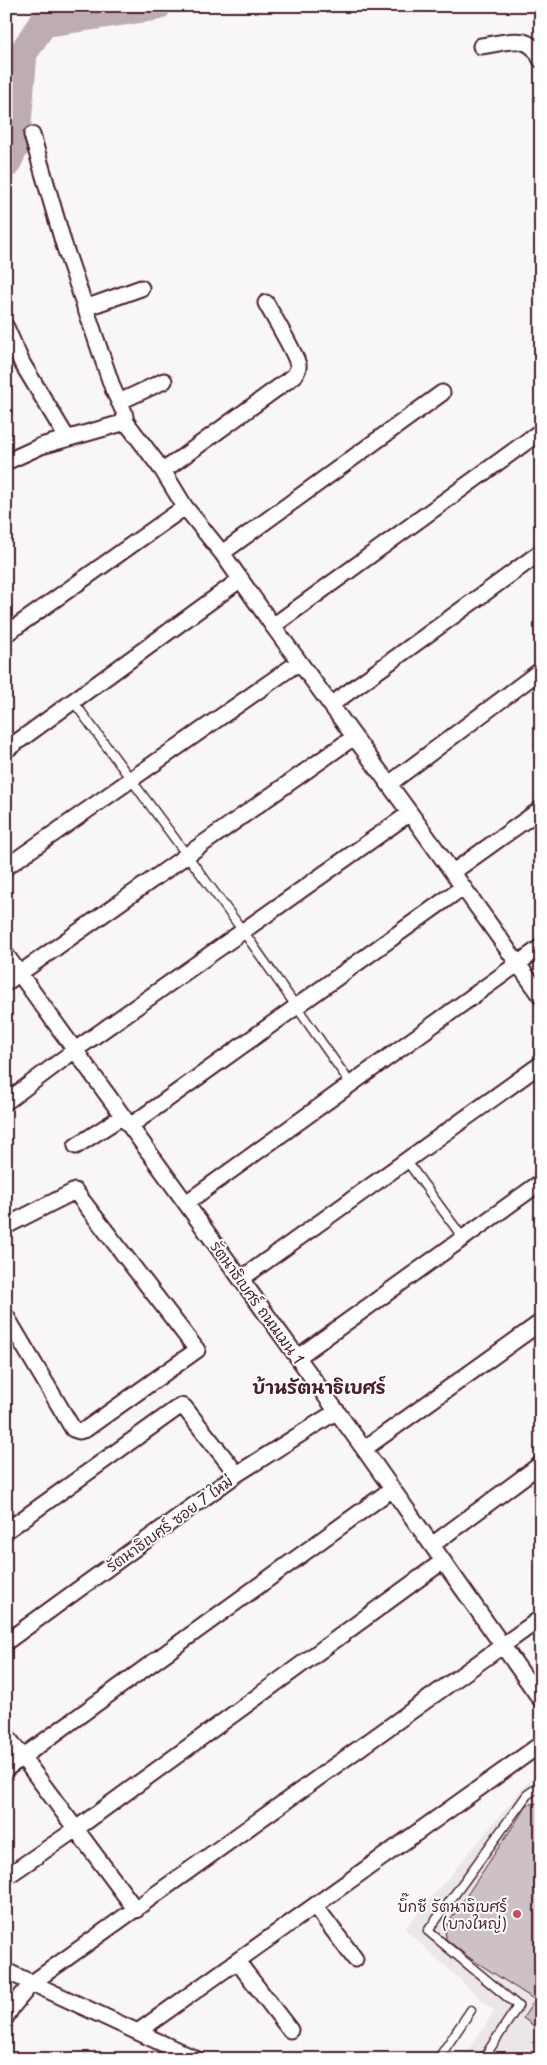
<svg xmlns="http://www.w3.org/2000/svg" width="547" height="2065" font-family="'Playpen Sans','Playpen Sans Thai',sans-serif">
	<rect width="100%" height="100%" fill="#f8f6f7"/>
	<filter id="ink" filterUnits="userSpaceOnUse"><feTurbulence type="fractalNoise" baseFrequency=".02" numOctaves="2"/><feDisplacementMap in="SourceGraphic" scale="10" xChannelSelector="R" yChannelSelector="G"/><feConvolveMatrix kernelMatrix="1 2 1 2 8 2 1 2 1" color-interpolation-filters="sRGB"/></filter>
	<g filter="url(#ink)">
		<!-- built -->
		<path fill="#ebe6e8" d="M541,1767V2059H463L494,2011L405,1929Z"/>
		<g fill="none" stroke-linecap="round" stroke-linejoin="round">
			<!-- river -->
			<path stroke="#bdadb0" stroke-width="29" d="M6,164L15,146L23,53L43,23L157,6"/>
		</g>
		<!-- building -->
		<path fill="#cdc1c4" stroke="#4a1f2b" d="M541,1802V2031L523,2018L535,2000L467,1956L446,1939L445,1928L527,1805Z"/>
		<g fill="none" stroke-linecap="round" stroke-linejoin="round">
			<defs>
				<path id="lane" d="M73,701L243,931L351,1084
					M406,1160L463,1238
					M438,2059L471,2010
					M483,2059L518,2006L428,1931L527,1795L541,1785"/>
				<path id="street" d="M481,46C506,43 530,31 541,60
					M32,135L64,245L113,389L124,412L126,422
					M85,308L141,288
					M6,327L22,363L67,438
					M119,402L164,381
					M6,462L41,446L126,422L163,471L185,507L222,553L273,626L410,813L541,996
					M163,471L294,376C296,373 299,369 298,365C296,353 273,316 266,303
					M222,553L442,393
					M273,626L541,431
					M6,634L185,507
					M332,704L541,552
					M6,750L241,579
					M389,784L541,670
					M6,867L299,662
					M453,872L541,809
					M6,955L364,1449L541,1700
					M6,983L354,737
					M6,1102L75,1050L410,813
					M130,1126L463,887
					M76,1146L123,1116
					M186,1203L541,947
					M6,1226L75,1191L197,1350L86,1429L79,1431L73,1429L6,1316
					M241,1279L541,1064
					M298,1357L541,1182
					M364,1449L541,1322
					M6,1531L180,1406L184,1407L237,1474
					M432,1545L541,1464
					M6,1642L237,1474L337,1411
					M6,1735L136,1910
					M6,1769L392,1489
					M6,1877L76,1829L443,1561
					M315,1906L355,1959
					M237,1961L290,2030
					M6,1971L196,2059
					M6,2017L12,2007L32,1983L541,1618
					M139,2031L541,1744"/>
			</defs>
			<!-- lane casing -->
			<use href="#lane" stroke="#4a1f2b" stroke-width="11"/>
			<!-- street casing -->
			<use href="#street" stroke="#4a1f2b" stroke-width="19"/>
			<!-- lane -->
			<use href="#lane" stroke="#fff" stroke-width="8"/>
			<!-- street -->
			<use href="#street" stroke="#fff" stroke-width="15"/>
		</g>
	</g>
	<!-- markers -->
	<circle fill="#d1495b" stroke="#fff" stroke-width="2" cx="517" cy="1914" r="5"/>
	<g text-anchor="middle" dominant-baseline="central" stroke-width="4" stroke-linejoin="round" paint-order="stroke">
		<!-- street labels -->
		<g font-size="15" fill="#4a1f2b" stroke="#fff">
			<text transform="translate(258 1302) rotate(54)">รัตนาธิเบศร์ ถนนเมน 1</text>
			<text transform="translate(169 1523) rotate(-36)">รัตนาธิเบศร์ ซอย 7 ใหม่</text>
		</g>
		<!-- poi labels -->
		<g font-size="15" fill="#4a1f2b" stroke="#fff" text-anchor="end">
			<text x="507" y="1905">บิ๊กซี รัตนาธิเบศร์<tspan x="507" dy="17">(บางใหญ่)</tspan></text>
		</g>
		<!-- quarter labels -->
		<g font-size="18" font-weight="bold" fill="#4a1f2b" stroke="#fff">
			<text x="319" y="1386">บ้านรัตนาธิเบศร์</text>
		</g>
	</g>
	<!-- margin -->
	<rect width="547" height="2065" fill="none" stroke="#fff" stroke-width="25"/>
	<rect x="12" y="12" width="522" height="2040" fill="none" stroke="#4a1f2b" stroke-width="2" filter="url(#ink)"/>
</svg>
